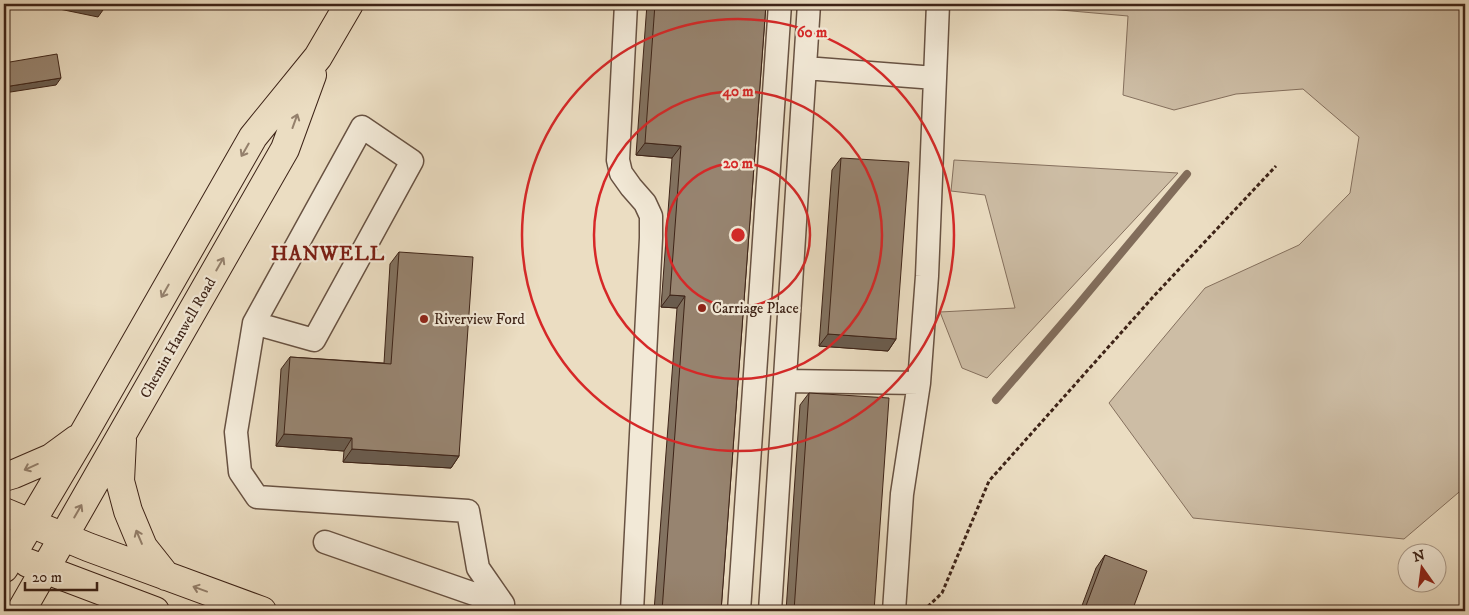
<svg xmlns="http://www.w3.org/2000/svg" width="1469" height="615" font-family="'IM FELL DW Pica',serif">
	<rect width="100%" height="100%" fill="#ebddc2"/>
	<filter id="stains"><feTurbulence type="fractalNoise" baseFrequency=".004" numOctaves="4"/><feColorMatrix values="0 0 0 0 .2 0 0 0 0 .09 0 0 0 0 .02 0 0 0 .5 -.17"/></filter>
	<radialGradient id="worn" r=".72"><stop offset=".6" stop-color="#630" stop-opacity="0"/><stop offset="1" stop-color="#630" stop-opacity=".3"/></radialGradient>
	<!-- green -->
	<path fill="#cdbda5" stroke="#85705e" d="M993,4H1465V487L1404,539L1193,518L1109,403L1205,288L1299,245L1350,193L1359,137L1303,89L1236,94L1174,110L1123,95L1128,16Z
		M954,160L1178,173L987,378L962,368L940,312L1015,308L985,195L951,191Z"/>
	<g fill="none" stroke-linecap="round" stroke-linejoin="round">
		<!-- stream -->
		<path stroke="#826d5b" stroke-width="8" d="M996,400L1077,306L1187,174"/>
		<defs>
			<path id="minor" d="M626,4L618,160L621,173L631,187L645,203L651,216V238L632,611
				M805,68L935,78
				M254,323L314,340L412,161L362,127L254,323L236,432L240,472L257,497L468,511L478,568L503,604
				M785,381L919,383
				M325,542L503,604
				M739,611L780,4
				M770,611L809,4
				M894,611L902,494L919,383L927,276L938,4"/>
			<path id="major" d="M122,440L120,481L128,511L143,547L166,576
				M4,477L14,474L51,458L77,439
				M4,512L88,547L262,611
				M28,563L155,611
				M4,568L84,433L253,137L318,57L349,4
				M21,611L285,149L312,75"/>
		</defs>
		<!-- minor casing -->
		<use href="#minor" stroke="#685242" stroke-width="25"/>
		<!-- major casing -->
		<use href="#major" stroke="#3d2317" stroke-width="30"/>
		<!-- path -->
		<path stroke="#3d2317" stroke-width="3" stroke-dasharray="4 2.5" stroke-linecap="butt" d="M4,440L7,451
			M923,611L942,593L989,481L1153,297L1276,166"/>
		<!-- minor -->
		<use href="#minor" stroke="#f2e9d7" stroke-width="22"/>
		<!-- major -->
		<use href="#major" stroke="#ebddc2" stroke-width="28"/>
	</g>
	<!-- wall -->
	<path fill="#827260" stroke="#3d2317" d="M647,4H766L721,611H654L677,308L661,307L672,158L636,155Z
		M841,158L896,339L888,351L819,346L832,170Z
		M399,252L459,456L451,468L343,462L344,451L276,446L281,369L290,357L384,363L390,264Z
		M809,393L874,611H786L800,405Z
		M1105,555L1132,611H1080L1096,568Z"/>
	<!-- shaded-wall -->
	<path fill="#6a5c4e" stroke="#3d2317" d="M35,4H72L103,10L98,17Z
		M61,78L56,85L4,93V87Z
		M645,143L681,146L672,158L636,155Z
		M670,295L685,296L677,308L661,307Z
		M828,334L896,339L888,351L819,346Z
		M284,434L352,438L344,451L276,446Z
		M352,449L459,456L451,468L343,462Z"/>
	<!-- building -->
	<path fill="#978470" stroke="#3d2317" d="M72,4H105L103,10Z
		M655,4H766L721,611H662L685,296L670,295L681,146L645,143Z
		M57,54L61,78L4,87V63Z
		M841,158L909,162L896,339L828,334Z
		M399,252L473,257L459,456L352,449V438L284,434L290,357L391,364Z
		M809,393L889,398L874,611H794Z
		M1105,555L1147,571L1132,611H1084Z"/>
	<!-- one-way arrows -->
	<defs><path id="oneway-shaft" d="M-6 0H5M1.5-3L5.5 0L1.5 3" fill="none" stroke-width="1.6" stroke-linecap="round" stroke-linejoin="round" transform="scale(1.25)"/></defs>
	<g stroke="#94806c">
		<use href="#oneway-shaft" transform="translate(295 121) rotate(-70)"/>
		<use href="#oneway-shaft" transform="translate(245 150) rotate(120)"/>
		<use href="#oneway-shaft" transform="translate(220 264) rotate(-60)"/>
		<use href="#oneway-shaft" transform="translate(165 291) rotate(120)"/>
		<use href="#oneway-shaft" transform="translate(31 467) rotate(156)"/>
		<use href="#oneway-shaft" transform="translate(78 511) rotate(-60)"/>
		<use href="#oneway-shaft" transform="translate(139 537) rotate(-113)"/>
		<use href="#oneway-shaft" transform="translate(200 589) rotate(-160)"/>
	</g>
	<!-- distance rings -->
	<g fill="none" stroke="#d62828" stroke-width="2.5">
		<circle cx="738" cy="235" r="72"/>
		<circle cx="738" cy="235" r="144"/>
		<circle cx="738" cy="235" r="216"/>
	</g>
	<!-- markers -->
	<g fill="#8f2418" stroke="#f2e9d7" stroke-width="2">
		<circle cx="702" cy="308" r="5"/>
		<circle cx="424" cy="319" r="5"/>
	</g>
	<g text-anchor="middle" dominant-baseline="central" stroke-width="4.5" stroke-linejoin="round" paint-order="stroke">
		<!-- poi labels -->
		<g font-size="15" fill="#3d2317" stroke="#f2e9d7" text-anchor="start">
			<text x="712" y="308">Carriage Place</text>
			<text x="434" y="319">Riverview Ford</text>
		</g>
		<!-- street labels -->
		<g font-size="15" fill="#3d2317" stroke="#f2e9d7">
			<text transform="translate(178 338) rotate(-60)">Chemin Hanwell Road</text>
		</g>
		<!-- district labels -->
		<g font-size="20" font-weight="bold" letter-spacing="1" fill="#7a1f14" stroke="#f2e9d7">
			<text x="328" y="254">HANWELL</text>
		</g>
	</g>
	<circle cx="738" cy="235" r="8" fill="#d62828" stroke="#f2e9d7" stroke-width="2.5"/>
	<g font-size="15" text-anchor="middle" font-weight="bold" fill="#d62828" stroke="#f2e9d7" stroke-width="4.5" stroke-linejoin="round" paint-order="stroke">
		<text x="812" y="37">60 m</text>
		<text x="738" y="96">40 m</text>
		<text x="738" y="168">20 m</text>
	</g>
	<!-- margin -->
	<rect width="1469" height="615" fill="none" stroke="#ebddc2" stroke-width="20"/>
	<rect x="5" y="5" width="1459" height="605" fill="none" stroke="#3d2317" stroke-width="2.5"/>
	<rect x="10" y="10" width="1449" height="595" fill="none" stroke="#3d2317"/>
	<!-- north arrow -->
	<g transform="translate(1422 568) rotate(346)"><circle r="24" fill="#f2e9d7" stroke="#aa9a8a"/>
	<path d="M0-4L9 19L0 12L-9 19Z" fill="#8f2418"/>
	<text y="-8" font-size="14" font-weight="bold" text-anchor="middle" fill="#3d2317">N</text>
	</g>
	<!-- scale -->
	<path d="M25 582v8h72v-8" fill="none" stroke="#3d2317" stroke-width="2.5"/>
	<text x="32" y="582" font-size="15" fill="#3d2317" stroke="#f2e9d7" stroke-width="4" paint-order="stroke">20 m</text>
	<rect width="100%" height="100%" filter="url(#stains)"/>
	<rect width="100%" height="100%" fill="url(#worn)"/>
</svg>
